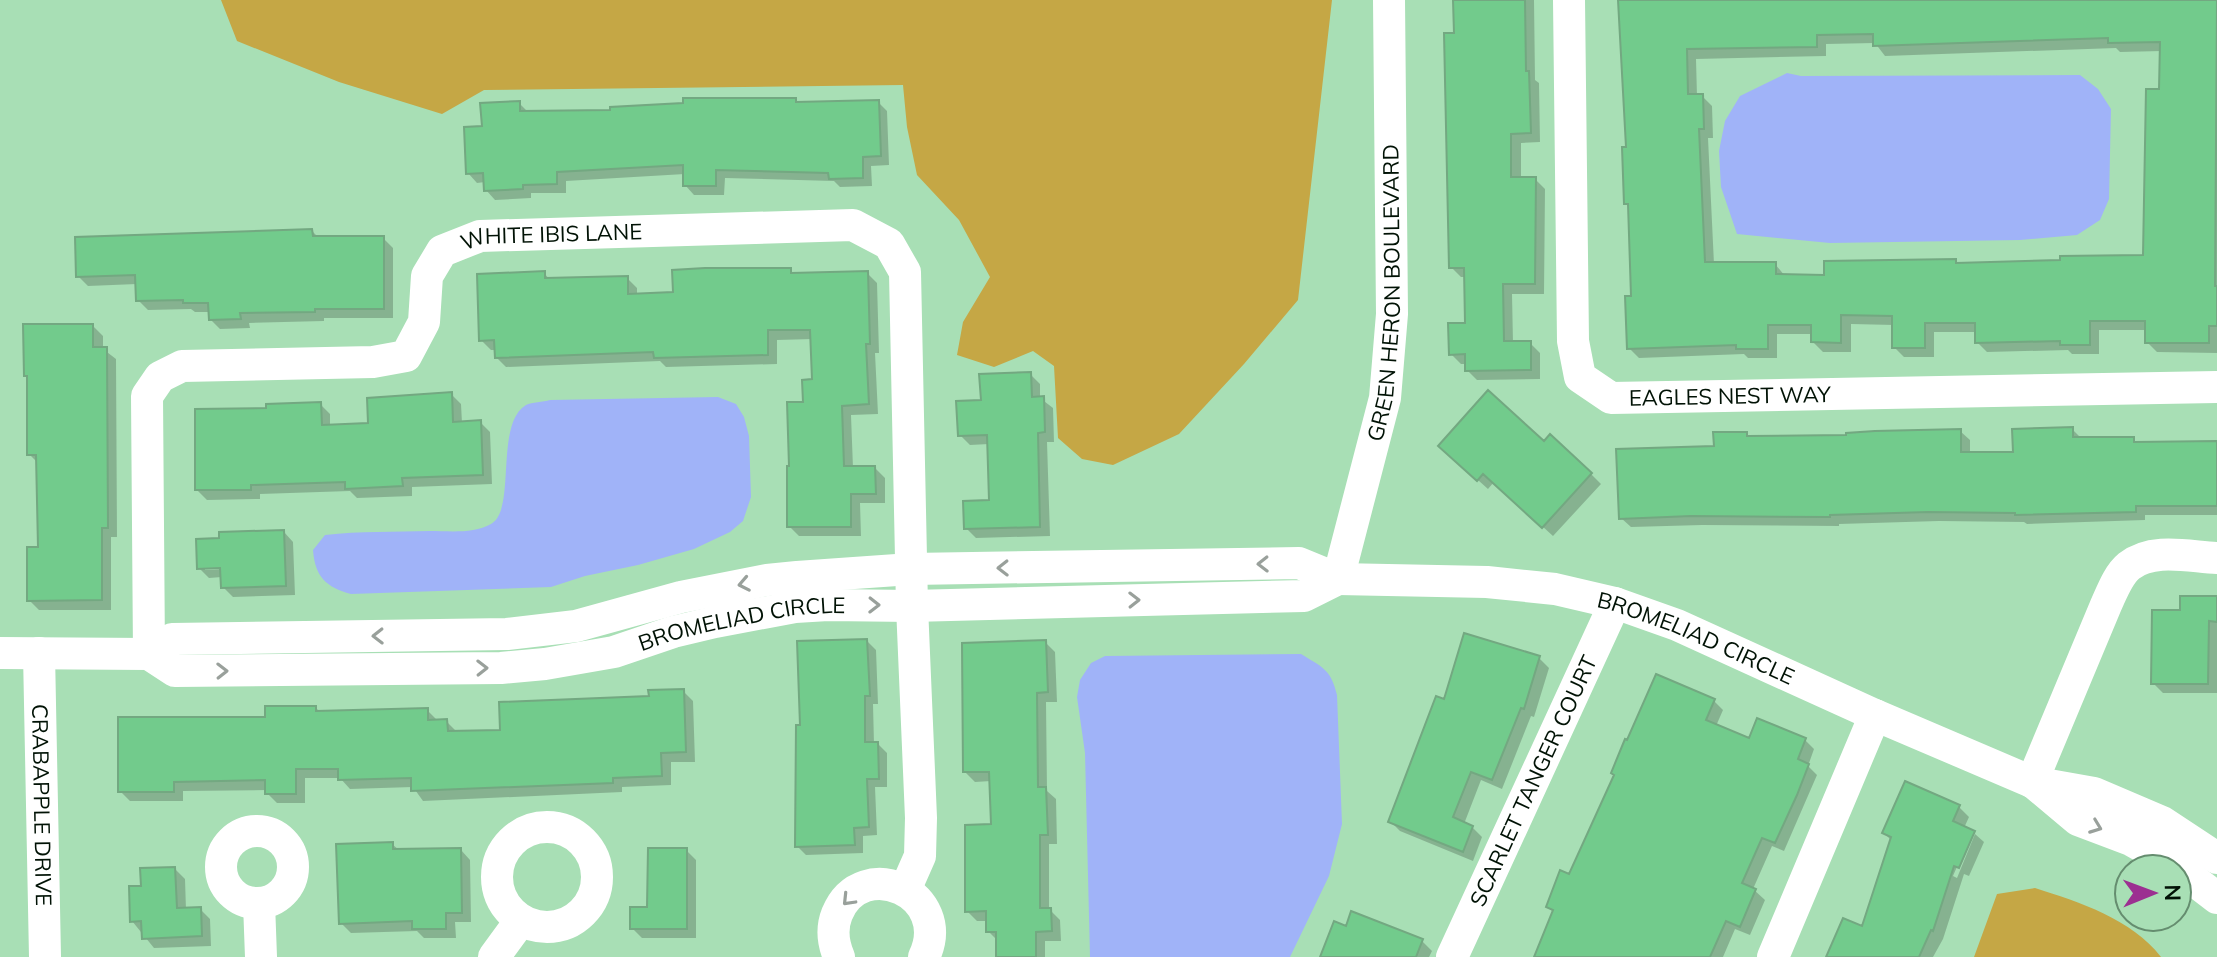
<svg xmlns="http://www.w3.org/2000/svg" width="2217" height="957" font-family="Mulish,sans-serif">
	<rect width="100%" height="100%" fill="#a8dfb5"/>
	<!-- green -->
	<path fill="#c5a745" d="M221,0H1332L1298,300L1244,364L1179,434L1113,465L1082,459L1058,438L1054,366L1033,351L994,367L957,355L963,322L990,277L959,220L917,175L907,127L903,85L484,90L442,114L339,82L237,41Z
		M2035,888C2079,902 2132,919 2161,957H1974L1997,894Z"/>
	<!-- water -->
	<path fill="#a0b3f8" d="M1787,73L1801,76L2080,75L2098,89L2111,109L2109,199L2100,220L2077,235L2020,240L1830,243L1737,234L1721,187L1719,151L1725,121L1740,96Z
		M718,397L736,404L744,417L749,436L751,497L743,521L730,532L694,549L638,565L585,576L551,587L351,594C326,587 315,577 313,550L325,535C360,531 395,532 430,531C449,531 474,534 491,524C517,510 494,424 526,405C532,402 543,402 550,400Z
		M1301,654C1322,667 1331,669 1337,695L1342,824L1329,876L1290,957H1090L1085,753L1077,697L1080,680L1091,663L1105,656Z"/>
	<!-- shadow -->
	<path fill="#0003" fill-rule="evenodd" d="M1455,0H1534L1535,80L1539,83L1540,142L1521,143V179H1535L1545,189L1544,294H1512L1513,343H1530L1540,353V379L1477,380L1467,370V364H1461L1451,354L1467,325L1466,277H1461L1451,267Z
		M1620,0H2217V353L2157,352L2147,342V330H2099V354H2072L2068,350L1987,352L1977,342V332H1934V357H1904L1894,347V325L1851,324V352H1823L1813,342V334H1777V358H1748L1744,354L1639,358L1629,348L1633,298L1630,208L1626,204L1628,149ZM1875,43L1885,56L2116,48L2120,52L2162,51L2161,91L2145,257L1958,265L1955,261L1826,277L1785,276L1775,264H1714L1708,138H1713L1712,106L1702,96H1697L1696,59L1826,56V44Z
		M795,100L799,104L878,102L887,111L889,165L871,166L872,186L840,187L834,181L725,178L724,195H694L685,185V174L566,181V193H531V198L495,200L486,190L485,182L477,183L468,173L484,128L519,103L529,113L612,112Z
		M312,231L319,238H383L393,248V318H324V321L249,323L250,328L220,329L210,319V312H195L191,309L148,310L138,300L137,284L88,286L78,276Z
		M790,270L795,275L867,273L877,283L879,353H875L878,414L851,415L853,468H875L885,478V503H860L861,536H799L789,526L814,381L813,339L777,340V364L666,367L660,361L506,367L496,357V350H491L481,340L544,273L550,280L627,278L637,288V296L675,294Z
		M93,326L103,336V349L116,359L117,537H111V610H39L29,600L40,549L38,463L29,454V378L26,375Z
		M1030,374L1040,384V398L1053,408L1054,442H1047L1050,536L976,538L966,528L991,502L989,444L970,445L960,435L983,402Z
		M451,394L461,404L462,423L480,422L490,432L492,484L412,487V496L357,498L350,491L260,494V499L207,500L197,490L269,410L320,404L330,414V427L370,425Z
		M2072,429L2082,439H2133L2138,444L2217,443V515H2145V520L2027,524L2024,522L1939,521L1839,524V526L1702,525L1631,527L1621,518L1716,448L1746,434L1750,438L1848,437L1960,431L1970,440V454L2015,453Z
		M1544,443L1591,474L1601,484L1553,536L1494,482L1488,489L1450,455Z
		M284,532L293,542L295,595L233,597L223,587L222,577L209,578L199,568ZM230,565V569L205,570V566Z
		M2217,598V693H2163L2153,683Z
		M867,641L876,650L878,704H873L874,744H878L887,753V787H875L877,835L863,836V853L806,855L797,846L802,727Z
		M1045,642L1055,652L1057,702H1046L1047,791L1056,799L1057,844H1049V909L1060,920L1061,941H1045V957H998V941L988,931V921H977L967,911L993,826L991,781L975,782L965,772Z
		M1539,658L1549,668L1534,717L1531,716L1502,789L1481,780L1464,824L1472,827L1482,837L1473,861L1400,831L1390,821L1445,702Z
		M683,691L693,701L695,762H671V785L622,787V792L423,801L413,787L350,789L340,778H305V803H277L267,793V790L183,791V801H130L120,791L267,719L316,708L321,713L427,710L437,720L446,721L456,731L502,732Z
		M1714,701L1723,710L1716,726L1750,740H1805L1814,749L1808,766L1817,775L1784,851L1772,846L1753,889L1765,900L1750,935L1735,929L1723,957H1537L1554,913L1548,907L1570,876Z
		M1959,807L1969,817L1964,828L1975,834H1971L1953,876L1957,878L1975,834L1984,842L1969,876L1964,874L1943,939L1933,957H1832L1863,929L1892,841L1884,833Z
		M392,844L400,851L461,850L470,860L471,922H455L456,938H424L417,931L351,933L341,923Z
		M686,850L696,860V938H642L632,928L649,909Z
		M175,869L185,879L186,910L200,909L210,919L211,946L154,948L132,921L143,888Z
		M1347,928L1422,941L1432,951L1429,957H1322Z"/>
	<!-- building -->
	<path fill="#72cb8c" stroke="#73a881" stroke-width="2" fill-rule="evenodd" d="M1453,0H1525L1526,71H1529L1531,133L1511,134V177H1536L1535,284H1503L1504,341H1531V370L1465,371V354L1449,355L1448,323H1465L1464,268H1449L1444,33H1454Z
		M1618,0H2217L2215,286H2217V326H2209V343H2145V321H2090V345H2060V341L1975,343V323H1925V348H1892V316L1841,315V343L1811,342V325H1768V349H1736V345L1627,349L1625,296H1631L1628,204H1624L1622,147H1626ZM1873,34V46L2108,38V43L2160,42L2159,89H2146L2143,255L2060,256V260L1956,263V259L1824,261V275L1776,274V262H1705L1699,129H1704L1703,94H1688L1687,49L1817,47V35Z
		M683,98H796V102L879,100L881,156L863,157V178L829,179L828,173L716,170V186H683V165L557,172V184L523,185V189L484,191L483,173L466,174L464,127L482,126L480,103L520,101V111L610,110V107L683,103Z
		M312,229L313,236H384V309H315V312L240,313L241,319L209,320L208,303H183V300L136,301L135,275L76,277L75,237Z
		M705,268H791V273L868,271L870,344H866L869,404L842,406L844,466H875L876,494H851V527H787V466H789L787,402H803L802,380L812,379L810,330H768V355L654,358L653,352L495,358L494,340L479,341L477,274L545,271V278L628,276V294L673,292L672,270Z
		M23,324H93V347H107L108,528H102V600L27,601V547H38L36,455H27V376H24Z
		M1031,372L1032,397L1044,396L1045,432L1038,433L1040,527L964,529L963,501L989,500L987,435L958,436L956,401L981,400L979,374Z
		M1488,390L1544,441L1550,434L1592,473L1542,528L1483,474L1477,481L1438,446Z
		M452,392L453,422L481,420L483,475L402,478L403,486L345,489V482L251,485V490H195V409L266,408V404L321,402L322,425L368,423L367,398Z
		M2073,427V437H2134V442L2217,441V506H2136V512L2015,515V513L1928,512L1830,515V517L1691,516L1619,519L1616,449L1714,446L1713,432H1747V436L1846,435V433L1875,431L1961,429V452H2013L2012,429Z
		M284,530L286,586L221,588L220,568L197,569L196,539L219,538V532Z
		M2180,596H2217V622L2209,621L2208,684H2151L2152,610H2180Z
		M1464,633L1540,656L1524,709L1521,708L1492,780L1471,772L1453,817L1473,826L1463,852L1388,822L1436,696L1444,699Z
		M867,639L870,696H865V742H878L879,779H867L869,827L854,828L855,845L795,847L796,725H800L797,641Z
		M1046,640L1048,692L1037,693L1038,787H1046L1048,835H1040V908H1051L1052,931L1036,932V957H996V932H986V911L965,912V825L991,824L989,772H963L962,643Z
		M1656,674L1715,699L1706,720L1749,738L1757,718L1806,738L1798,759L1809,764L1797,795L1775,843L1762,838L1742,883L1756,889L1740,927L1726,921L1710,957H1534L1553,910L1546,907L1560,870L1569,874L1614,775L1611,773L1625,739L1627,740Z
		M684,689L686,752L661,753L662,776L613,778V783L411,791V778L338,780V769H296V794H265V780L174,782V792H118V717H265V706H316V711L428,708V720L447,719L448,731L500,730L499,702L649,696L648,690Z
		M1905,781L1960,805L1953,821L1975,831L1959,868L1954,866L1933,931L1931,930L1919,957H1826L1843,918L1862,926L1891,837L1882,833Z
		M393,842V849L461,848L462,913H446V929H412V921L339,924L336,844Z
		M648,848H687V929H630V907H647Z
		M175,867L177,908L201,907L202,936L142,939L141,921L130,922L129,886H141L140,868Z
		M1351,911L1423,939L1416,957H1320L1334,921L1346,926Z"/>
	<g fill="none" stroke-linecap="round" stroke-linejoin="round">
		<!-- minor -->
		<g stroke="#fff" stroke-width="32">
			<path id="s1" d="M1569,0L1573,341L1580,377L1611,398L2217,387"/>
			<path id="s2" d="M1338,579L1385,398L1392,314L1389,0"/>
			<path id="s3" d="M0,653L149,654L175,671L501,668L545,664L614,652L673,632L715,622L795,607L828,605L912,606L1304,596L1338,579"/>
			<path id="s4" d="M39,653L45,957"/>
			<path id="s5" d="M149,654L172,639L507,634L576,626L681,597L767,580L797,577L911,569L1299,563L1338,579L1487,582L1555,589L1615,603L1677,625L1875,715L2032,782L2094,793L2162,822L2217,858"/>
			<path id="s6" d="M149,654L147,396L160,377L182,366L373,362L406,356L424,322L427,276L442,251L480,236L853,225L889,244L905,272L912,606L921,818L920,856L905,890"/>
			<path d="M2032,782L2106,605C2112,592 2118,575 2129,566C2153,547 2190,557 2217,558"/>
			<path d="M2035,784L2078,820L2131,840L2170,862L2217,898"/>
			<circle cx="547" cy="877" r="50"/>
			<circle cx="257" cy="867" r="36"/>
			<path d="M259,903L261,957"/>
			<path d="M494,957L521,920"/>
			<path d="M839,957C833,943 831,929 837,914C862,853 954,894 924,957"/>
			<path id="s7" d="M1452,957L1615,603"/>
			<path d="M1773,957L1875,715"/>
		</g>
	</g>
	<!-- one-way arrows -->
	<defs><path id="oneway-chevron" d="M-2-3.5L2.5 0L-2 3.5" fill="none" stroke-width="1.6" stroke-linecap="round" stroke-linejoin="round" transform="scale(2)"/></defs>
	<g stroke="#99a09b">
		<use href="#oneway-chevron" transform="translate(1263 564) rotate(179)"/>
		<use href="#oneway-chevron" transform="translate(1003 568) rotate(179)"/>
		<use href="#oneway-chevron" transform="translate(744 584) rotate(169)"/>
		<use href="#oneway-chevron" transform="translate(1134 600) rotate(-1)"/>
		<use href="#oneway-chevron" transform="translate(874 605) rotate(1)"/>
		<use href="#oneway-chevron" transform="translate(378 636) rotate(179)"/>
		<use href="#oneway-chevron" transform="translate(482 668) rotate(-1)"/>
		<use href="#oneway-chevron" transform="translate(222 671) rotate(-1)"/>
		<use href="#oneway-chevron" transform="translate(2096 827) rotate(21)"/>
		<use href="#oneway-chevron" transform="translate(848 900) rotate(134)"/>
	</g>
	<g text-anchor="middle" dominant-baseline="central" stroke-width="7" stroke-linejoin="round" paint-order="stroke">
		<!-- street labels -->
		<g font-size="22" fill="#011205" stroke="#a8dfb5">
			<text stroke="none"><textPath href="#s6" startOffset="756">WHITE IBIS LANE</textPath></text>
			<text stroke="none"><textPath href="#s2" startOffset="292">GREEN HERON BOULEVARD</textPath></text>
			<text stroke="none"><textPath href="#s1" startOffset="534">EAGLES NEST WAY</textPath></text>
			<text stroke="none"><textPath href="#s3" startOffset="752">BROMELIAD CIRCLE</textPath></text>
			<text stroke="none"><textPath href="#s5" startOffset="1570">BROMELIAD CIRCLE</textPath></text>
			<text stroke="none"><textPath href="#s7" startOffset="194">SCARLET TANGER COURT</textPath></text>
			<text stroke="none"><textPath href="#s4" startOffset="152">CRABAPPLE DRIVE</textPath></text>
		</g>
	</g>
	<!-- north arrow -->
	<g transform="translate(2153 893) rotate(89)"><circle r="38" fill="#a8dfb5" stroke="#658d6f" stroke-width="2"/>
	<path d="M0-6L14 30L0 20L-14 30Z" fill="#9c3091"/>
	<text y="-12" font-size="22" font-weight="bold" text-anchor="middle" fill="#011205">N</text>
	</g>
</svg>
